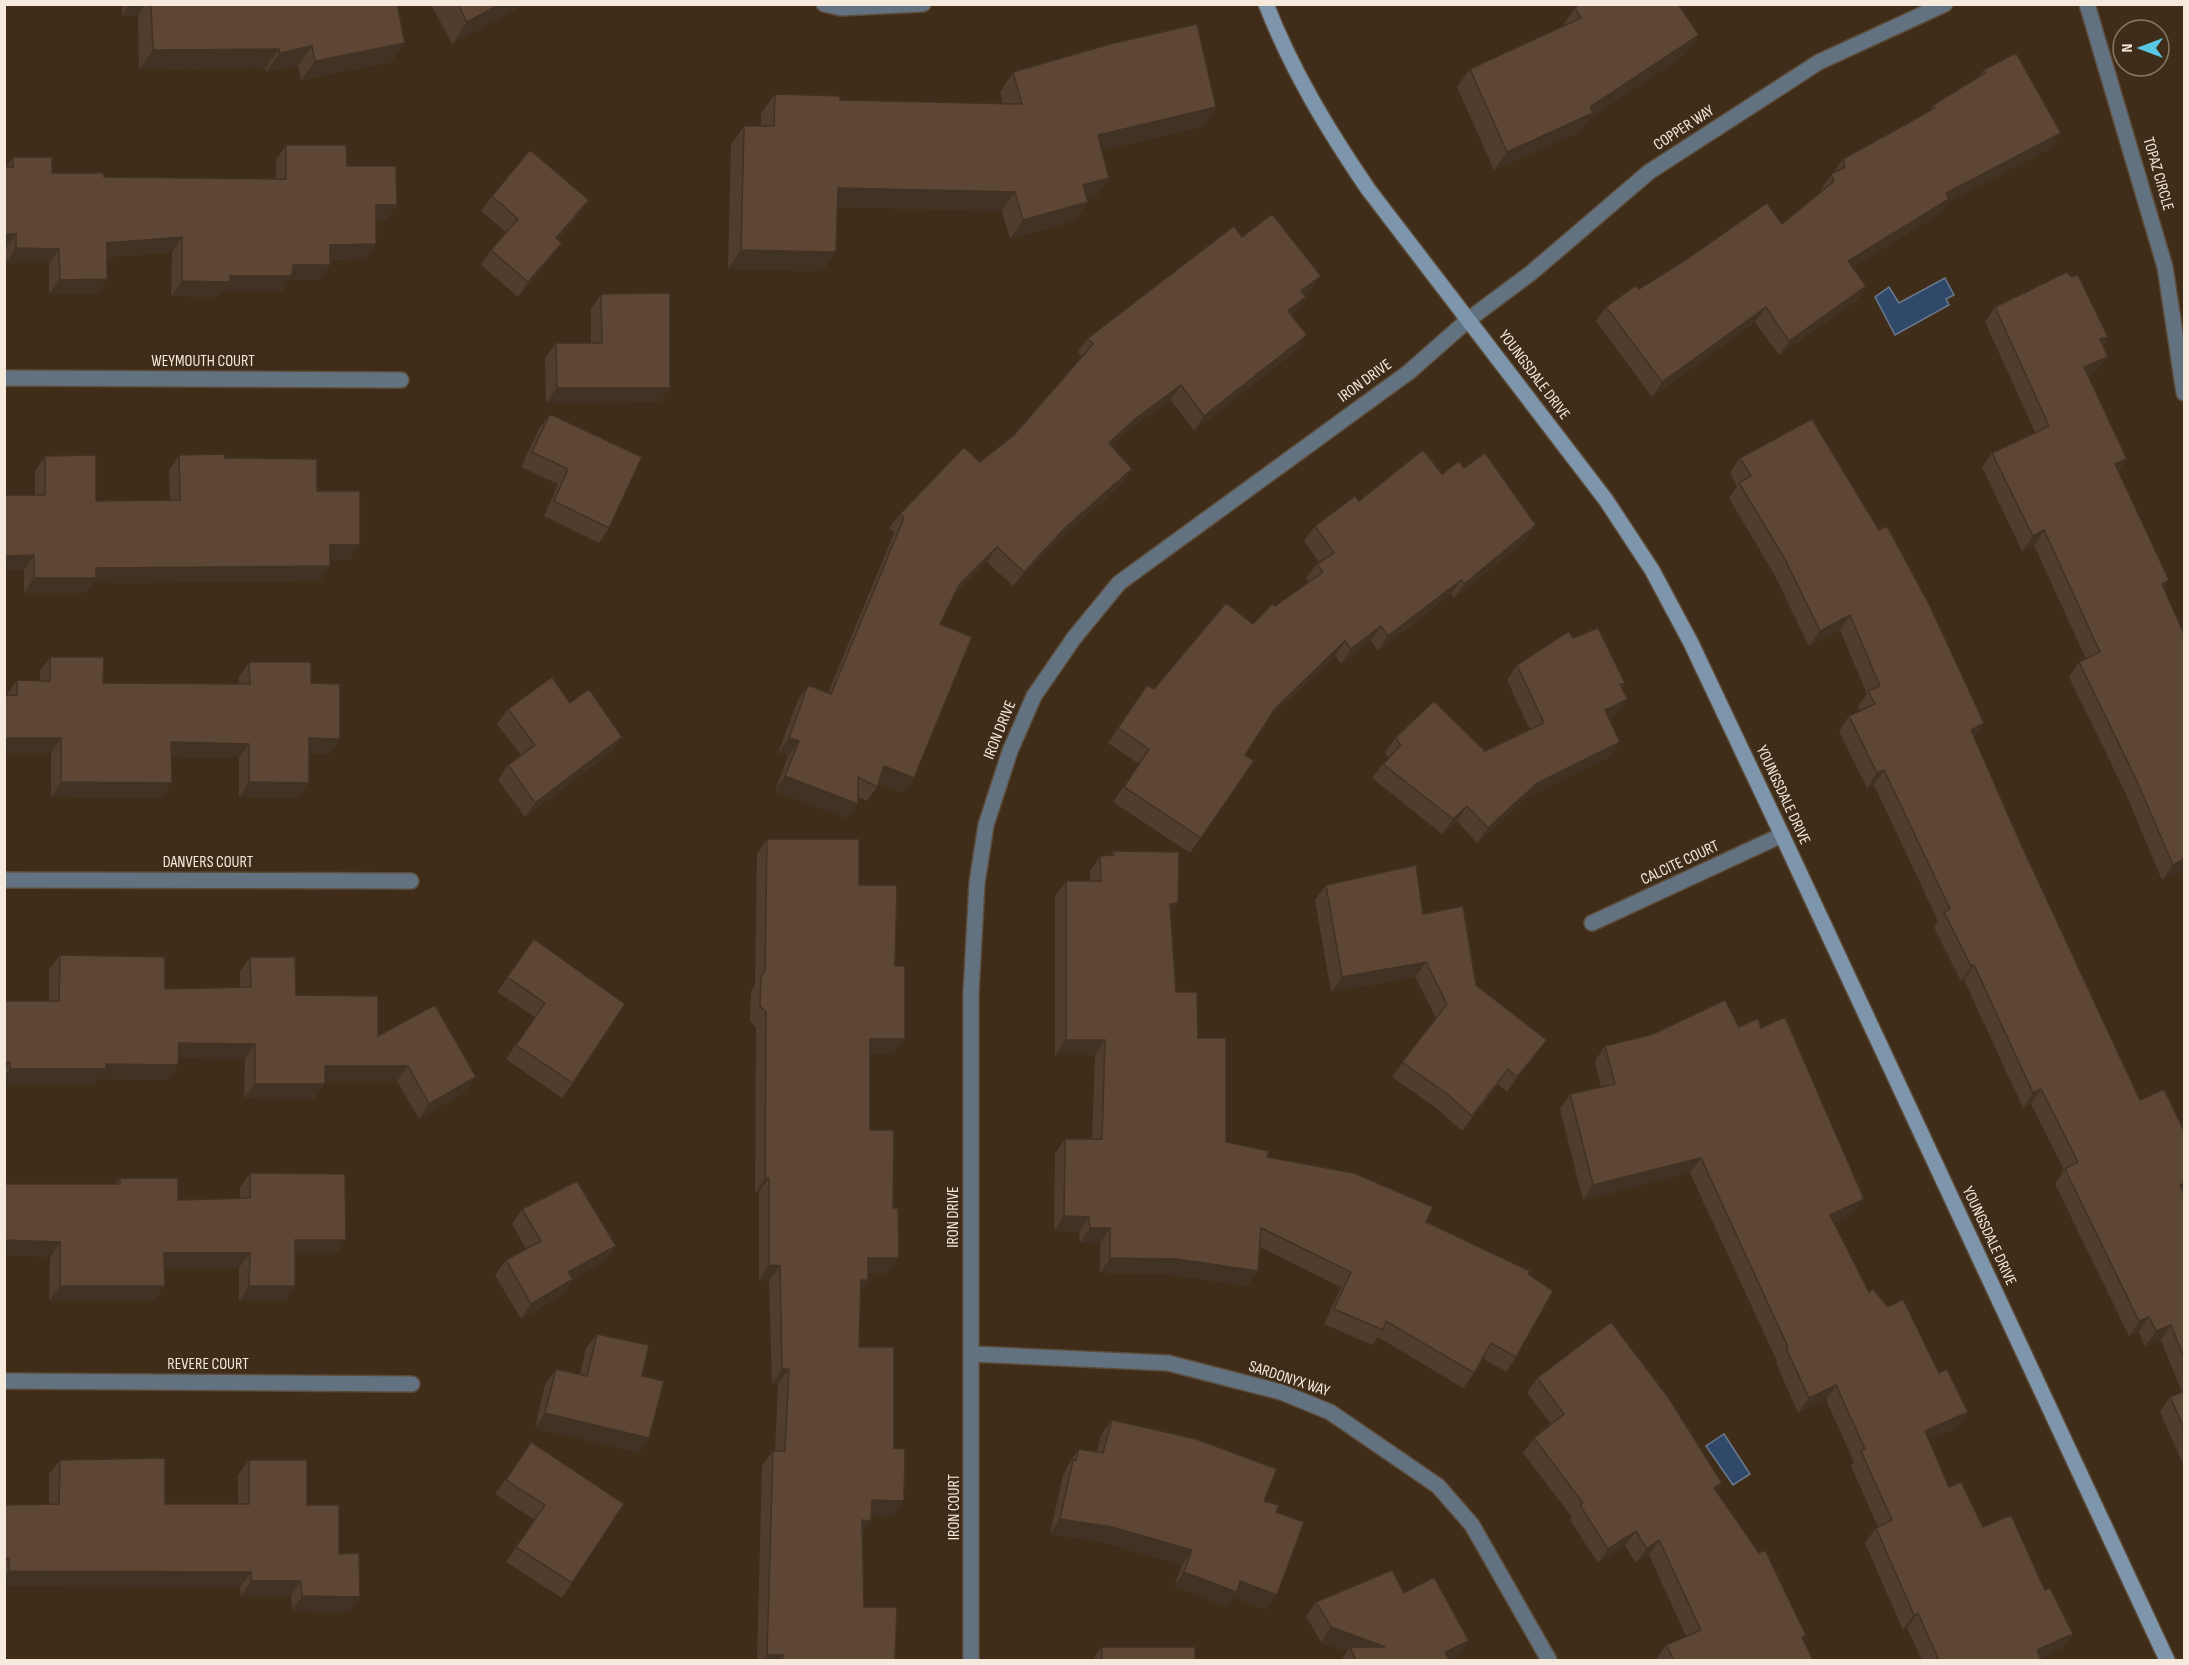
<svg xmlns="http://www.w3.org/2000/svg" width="2189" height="1665" font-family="'Sofia Sans Condensed',sans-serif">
	<rect width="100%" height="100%" fill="#3f2d19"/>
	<!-- water -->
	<path fill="#30496a" stroke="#6b798c" stroke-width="1.5" d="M1945,278L1954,295L1946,299L1949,305L1895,335L1875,297L1889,287L1899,303Z
		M1724,1434L1750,1474L1733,1485L1706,1446Z"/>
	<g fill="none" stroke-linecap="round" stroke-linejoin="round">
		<defs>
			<path id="street" d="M824,4L841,8L923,4
				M2087,4L2165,267L2184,393
				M4,378L401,380
				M4,880L411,881
				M1592,923L1782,835
				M972,1354L1168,1363L1281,1392L1330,1412L1438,1486L1472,1525L1549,1660
				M4,1381L412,1384
				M971,1660V993L977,883L986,825L1010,751L1034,696L1074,638L1119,583L1409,372L1468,320L1531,273L1649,172L1819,62L1945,4"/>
			<path id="secondary" d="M1266,4C1292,71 1328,130 1368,189L1606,500L1652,570L1691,643L1782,835L2167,1660"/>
		</defs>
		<!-- street casing -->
		<use href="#street" stroke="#5c4b38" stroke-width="18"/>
		<!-- secondary casing -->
		<use href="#secondary" stroke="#5c4b38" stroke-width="18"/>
		<!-- street -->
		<use href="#street" stroke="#637280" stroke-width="15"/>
		<!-- secondary -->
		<use href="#secondary" stroke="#7e96ac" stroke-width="15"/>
	</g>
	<!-- wall -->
	<path fill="#503d2d" d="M122,4H397L392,62L301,80L298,66L266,72L265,68L139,69L138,16H122Z
		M431,4H526L452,44Z
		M1575,8L1686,54L1591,117L1580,132L1494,170L1457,87L1470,69L1562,27Z
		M1983,70L2061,133L2051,148L1948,202L1939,214L1853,267L1866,286L1856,301L1779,355L1755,322L1652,397L1596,321L1606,307L1639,289L1782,224L1822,191L1821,189L1843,159L1930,111L1933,105L1978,78Z
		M1013,72L1216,107L1203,127L1102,150L1096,197L1087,200L1088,202L1074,221L1010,239L1002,211L837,207L823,271L728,269L731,145L744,126H761V113L775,94L840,100L1003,104L1000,92Z
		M286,145L347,166L397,205L386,220H376V244L366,259L330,260V265L320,280H290L282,291H223L219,297L171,296L172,252L107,257V279L97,294H49V263H6L5,249H4V167H6L13,157L52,173L104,177L276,179V160Z
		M492,196L579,215L557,240L551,258L518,297L481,265L491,250L506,232L481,211Z
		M1242,237L1310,291L1304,295L1296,312L1292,315L1297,350L1194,431L1171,400L1124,433L1111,446L1132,469L1122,484L1055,543L1013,586L987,562L955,593L940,624L914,778L904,793L878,783L877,787L867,801L858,797L848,819L775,791L788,756L778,753L798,700L808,685L828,693L894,533L889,528L900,514L980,462L1014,435L1082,357L1078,352L1088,338Z
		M601,294L670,388L659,402L546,403L545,358L556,343H591V309Z
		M1995,307L2108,337L2103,346L2097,371L2088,376L2127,459L2118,472L2164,588L2184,635V872L2183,870L2162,880L2126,794L2069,677L2079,662L2086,659L2034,545L2022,551L1982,467L1992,453L2035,432L1985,322Z
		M550,414L609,528L599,543L544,516L558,484L521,467L539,429Z
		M179,455L225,458L317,491L350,560H330L320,581L93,583L86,593H24V570H4V495H35V471L45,456L96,501L170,500L169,470Z
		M1740,458L1974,738L2020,842L2184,1194V1466L2160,1412L2170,1397L2182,1392L2161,1340L2145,1346L2139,1332L2129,1336L2055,1184L2064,1170L2031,1104L2023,1108L1964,980L1961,981L1934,927L1938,921L1874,785L1867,788L1839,731L1849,716L1860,711L1858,706L1867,694L1840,630L1809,646L1774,574L1729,498L1737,486L1730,473Z
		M1464,468L1526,540L1454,598L1451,594L1378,651L1371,641L1341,664L1335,656L1266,721L1245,755L1254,761L1190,853L1113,802L1139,764L1108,743L1147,685L1154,689L1253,624L1275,606L1309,582L1306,578L1317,564L1319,562L1304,541L1315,526L1359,501Z
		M1573,638L1625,683L1622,688L1617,714L1609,718L1620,742L1609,757L1526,798L1477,843L1457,821L1442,834L1372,778L1383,764L1389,758L1385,753L1395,738L1485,751L1530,730L1507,680L1517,665Z
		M50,657L103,683L239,684V677L249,662L311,683L340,739L330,754L309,753L298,798L239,797V758L172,757L162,798L51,797V753H4V696H6L17,680L40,681V671Z
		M570,703L622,737L612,752L525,817L498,780L508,765L521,755L497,724L508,709Z
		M767,839L859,885L894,1054H870V1130L888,1273H868V1280L861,1290L859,1347L894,1516L871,1515V1521L862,1534L864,1607L895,1660H757L762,1466L773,1451H775L778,1384H772L769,1281L759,1280V1193H755L756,1027L750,1021L751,991L755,985L757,854Z
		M1113,851L1178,903L1171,913L1176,992L1198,1038L1226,1142L1267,1157L1426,1222L1528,1275L1516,1357L1506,1372L1482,1358L1474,1373L1463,1388L1378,1337L1372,1345L1324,1324L1341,1287L1260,1247L1258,1271L1247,1286L1166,1274L1100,1273V1243H1080L1079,1232L1054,1231L1055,1154L1065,1139H1092L1095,1055H1055V896L1066,881H1090V871L1100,856H1110Z
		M1326,885L1423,914L1476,985L1536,1055L1507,1092L1498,1084L1462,1131L1436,1108L1392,1077L1436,1018L1415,977L1331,992L1315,900Z
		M534,939L573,1083L562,1098L506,1059L535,1017L497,992Z
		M60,955L165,989L240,987V972L250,957L296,995L378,1036L465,1092L419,1119L397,1081H325L314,1099L244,1098L245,1059L178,1058V1065L168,1080L99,1079L95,1084H4V1001H49V970Z
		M1739,1027L1761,1028L1854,1213L1834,1223L1869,1292L1958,1427L1929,1440L1949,1487L1983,1527L2045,1590L2073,1634L2062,1648L2040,1659L2041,1660H1922L1907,1628L1903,1630L1865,1543L1876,1528L1878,1527L1851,1466L1854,1462L1826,1400L1798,1413L1776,1363L1777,1361L1690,1173L1583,1200L1560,1109L1570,1094L1601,1087L1595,1061L1605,1046Z
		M250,1173L346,1240L335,1255H295V1286L285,1301H239V1268H164L154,1301H49L50,1257L4,1255V1184H115L120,1178L178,1200L240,1199V1188Z
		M522,1209L616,1246L605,1261L573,1279L563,1294L521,1319L495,1275L506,1260L526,1249L512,1224Z
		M597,1334L642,1376L649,1438L639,1453L535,1428L545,1384L556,1369L580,1374L586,1348Z
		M1537,1378L1716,1491L1803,1639L1813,1660H1656V1659L1666,1645L1686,1636L1649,1555L1636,1563L1625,1546L1598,1563L1570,1520L1572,1517L1523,1453L1534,1438L1551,1424L1527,1393Z
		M1112,1420L1264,1501L1276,1512L1266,1610L1233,1597L1227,1607L1174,1586L1182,1565L1101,1542L1050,1534L1063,1475L1067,1468L1069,1463L1079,1449L1097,1452L1101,1435Z
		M531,1442L572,1583L562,1598L506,1562L535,1520L495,1494Z
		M60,1460L165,1504H238V1475L249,1460L307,1505L339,1554L360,1597L349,1612L292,1611L291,1596H241L240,1587L4,1586V1505L49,1504V1474Z
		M1404,1593L1469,1641L1458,1655L1448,1660H1341L1347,1652L1321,1642L1306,1616L1316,1602Z
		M1102,1647L1195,1660H1092Z"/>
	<!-- shaded-wall -->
	<path fill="#413224" d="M130,4H145L138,16H122Z
		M500,4H526L452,44L467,22Z
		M1699,35L1686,54L1591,117L1580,132L1494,170L1507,152L1590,107Z
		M405,43L392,62L301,80L315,61Z
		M312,46L298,66L266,72L280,53Z
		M279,49L265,68L139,69L153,50Z
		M1216,107L1203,127L1084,154L1098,135Z
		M2061,133L2051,148L1948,202L1939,214L1838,276L1848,261L1946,193Z
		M1109,178L1096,197L1069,204L1083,185Z
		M838,188L1015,192L1002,211L824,207Z
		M589,200L579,215L545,253L556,238Z
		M1088,202L1074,221L1010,239L1023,220Z
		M376,205H397L386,220H365Z
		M4,234H16L5,249H4Z
		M182,237L172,252L97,257L107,243Z
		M562,243L551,258L518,297L528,282Z
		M376,244L366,259L320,260L330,245Z
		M16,248L59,249L49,263H6Z
		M741,250L836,252L823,271L728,269Z
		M293,265H330L320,280H290L282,291H223L219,297L171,296L182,281L230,276Z
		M1321,276L1310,291L1290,305L1301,291Z
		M107,279L97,294H49L60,280Z
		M1866,286L1856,301L1779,355L1789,341Z
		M1306,297L1296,312L1278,325L1288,311Z
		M1766,307L1755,322L1652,397L1662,382Z
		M1307,335L1297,350L1194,431L1204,416Z
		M2108,337L2098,352L2100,339Z
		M2108,357L2097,371L2074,382L2084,367Z
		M1181,385L1171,400L1124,433L1099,458L1109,443L1135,419Z
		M557,388H670L659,402L546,403Z
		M2127,459L2117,474L2115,464Z
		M1132,469L1122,484L1055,543L1013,586L1024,572L1065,528Z
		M1536,525L1526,540L1454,598L1464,584Z
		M2044,530L2034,545L2022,551L2033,536Z
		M330,545H360L350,560L320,559Z
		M997,547L987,562L948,599L959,585Z
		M34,555L24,570H4V556Z
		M330,566L320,581L93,583L86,593H24L34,578L96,568Z
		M1461,580L1451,594L1378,651L1388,636Z
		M2169,580L2159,595L2162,584Z
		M1850,615L1840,630L1809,646L1820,631Z
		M1381,626L1371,641L1341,664L1351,649Z
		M1345,641L1335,656L1264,723L1275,709Z
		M1628,699L1617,714L1595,725L1605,710Z
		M1984,723L1974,738L1971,730Z
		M622,737L612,752L525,817L535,803Z
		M4,738H61L51,753H4Z
		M309,738L340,739L330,754L298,753Z
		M789,738L799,741L788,756L778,753Z
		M171,742L249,744L239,758L161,757Z
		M1620,742L1609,757L1526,798L1477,843L1488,828L1537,783Z
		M884,766L914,778L904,793L874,781Z
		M1884,770L1874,785L1867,788L1877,773Z
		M785,776L858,804L848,819L775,791Z
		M61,782L172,783L162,798L51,797Z
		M249,782L309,783L298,798L239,797Z
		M1467,806L1457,821L1442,834L1453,819Z
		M2184,859V868L2183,870L2162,880L2173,865Z
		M1178,903L1167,918L1170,904Z
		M1426,962L1415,977L1331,992L1342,977Z
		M1974,965L1964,980L1961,981L1971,966Z
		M870,1039H905L894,1054H860Z
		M1066,1040H1105L1095,1055H1055Z
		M1547,1040L1536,1055L1507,1092L1517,1077Z
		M179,1043L255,1044L245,1059L168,1058Z
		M4,1062H10L4,1070Z
		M106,1064L178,1065L168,1080L99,1079L95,1084H4V1077L10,1069Z
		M325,1066H408L397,1081H314Z
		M476,1077L465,1092L419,1119L429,1104Z
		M255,1084H325L314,1099L244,1098Z
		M2041,1089L2031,1104L2023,1108L2033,1093Z
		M1701,1158L1690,1173L1583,1200L1593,1185Z
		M765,1178H769L759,1193H755Z
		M2184,1183V1193L2180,1185Z
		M1864,1199L1854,1213L1819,1230L1830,1215Z
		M1064,1216L1089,1217L1079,1232L1054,1231Z
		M1090,1228H1110L1100,1243H1080Z
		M4,1240L60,1242L50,1257L4,1255Z
		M295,1240H346L335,1255H284Z
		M616,1246L605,1261L558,1287L568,1272Z
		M164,1253H250L239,1268H154Z
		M868,1258H899L888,1273H858Z
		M1110,1258L1177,1259L1258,1271L1247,1286L1166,1274L1100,1273Z
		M769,1265L780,1266L769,1281L759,1280Z
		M573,1279L563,1294L521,1319L531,1304Z
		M861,1280H868L858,1294Z
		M60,1286H165L154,1301H49Z
		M249,1286H295L285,1301H239Z
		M2149,1317L2139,1332L2129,1336L2139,1321Z
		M2171,1325L2161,1340L2145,1346L2156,1331Z
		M782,1369H789L778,1384H772Z
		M1836,1385L1826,1400L1798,1413L1809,1398Z
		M1968,1412L1958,1427L1915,1446L1925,1431Z
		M545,1413L649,1438L639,1453L535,1428Z
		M1722,1483L1711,1498L1714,1488Z
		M872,1500L904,1501L894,1516L861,1515Z
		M1060,1519L1112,1527L1192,1550L1182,1565L1101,1542L1050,1534Z
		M862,1520L871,1521L861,1536Z
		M1636,1531L1625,1546L1598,1563L1608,1549Z
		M1659,1540L1649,1555L1636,1563L1647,1549Z
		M4,1558H9L4,1565Z
		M9,1571L251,1572L240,1587L4,1586V1578Z
		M1184,1572L1240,1581L1277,1595L1266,1610L1233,1597L1227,1607L1174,1586Z
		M251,1581H301L291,1596H241Z
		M302,1596L360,1597L349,1612L292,1611Z
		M1918,1613L1907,1628L1903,1630L1914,1615Z
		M1331,1627L1385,1647H1350L1347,1652L1321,1642Z
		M2073,1634L2062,1648L2037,1660V1650Z
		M1469,1641L1458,1655L1448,1660L1445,1652Z
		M767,1655H783L779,1660H763Z"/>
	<!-- building -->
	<path fill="#5d4734" stroke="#413224" stroke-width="1.5" d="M151,4H397L405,43L315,61L312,46L280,53L279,49L153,50Z
		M458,4H500L467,22Z
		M1579,4H1678L1699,35L1590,107L1593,113L1507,152L1470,69L1581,18L1575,8Z
		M1197,24L1216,107L1098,135L1109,178L1083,185L1088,202L1023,220L1015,192L838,188L836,252L741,250L744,126H774L775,94L840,96V100L1022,104L1013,72L1110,44Z
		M2016,53L2061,133L1946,193L1949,199L1848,261L1866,286L1789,341L1766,307L1662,382L1606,307L1635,286L1639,289L1687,259L1767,203L1782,224L1834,181L1831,174L1845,167L1843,159L1935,108L1933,105L1985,73L1983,70Z
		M286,145H346L347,166H396L397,205H376V244L330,245V265H293L292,276H230V282L182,281V237L107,243V279L60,280L59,249L16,248V234H4V167H13V157H52V173H104V177L286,179Z
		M530,150L589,200L556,238L562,243L528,282L491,250L518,219L492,196Z
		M1272,214L1321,276L1301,291L1306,297L1288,311L1307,335L1204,416L1181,385L1135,419L1109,443L1132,469L1065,528L1024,572L997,547L959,585L940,624L972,637L914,778L884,766L877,787L858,777V804L785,776L799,741L789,738L808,685L831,694L904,518L900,514L964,447L980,462L1014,435L1093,344L1088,338L1234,226L1242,237Z
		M2067,272L2071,277L2078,275L2108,337L2100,339L2108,357L2084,367L2127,459L2115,464L2169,580L2162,584L2184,634V859L2173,865L2136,779L2079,662L2100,652L2044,530L2033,536L1992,453L2049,426L1995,307Z
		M670,293V388H557L556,343H602L601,294Z
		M550,414L642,457L609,528L554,501L568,469L532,452Z
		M1812,419L1879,530L1887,526L1930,606L1984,723L1971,730L2020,842L2140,1100L2164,1089L2184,1131V1183L2180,1185L2184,1194V1358L2171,1325L2156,1331L2149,1317L2139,1321L2065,1169L2078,1162L2041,1089L2033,1093L1974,965L1971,966L1944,912L1950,909L1884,770L1877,773L1849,716L1875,704L1868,691L1880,686L1850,615L1820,631L1785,559L1739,483L1751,476L1740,458Z
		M1423,450L1442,474L1459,461L1464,468L1485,453L1536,525L1464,584L1461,580L1388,636L1381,626L1351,649L1345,641L1275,709L1245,755L1254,761L1201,838L1124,787L1149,749L1118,728L1147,685L1154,689L1226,603L1253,624L1272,604L1275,606L1323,572L1317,564L1334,553L1315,526L1355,496L1359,501Z
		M225,454V458L317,459V491H360V545H330V566L96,568V578H34V555L4,556V495H45V456L96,455V501L180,500L179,455Z
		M1598,628L1625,683L1620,685L1628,699L1605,710L1620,742L1537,783L1488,828L1467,806L1453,819L1383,764L1401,745L1395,738L1434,701L1485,751L1544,723L1517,665L1569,631L1573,638Z
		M50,657H104L103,683L250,684L249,662H311V683L340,684V739L309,738V783L249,782V744L171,742L172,783L61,782V738H4V696L17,695V680L50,681Z
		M552,677L570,703L589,689L622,737L535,803L508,765L535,745L508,709Z
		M767,839H859V885H897L895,966H905V1039H870V1130H894L893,1208H898L899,1258H868V1280H861L859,1347H894V1448L905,1449L904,1501L872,1500L871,1521L862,1520L864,1607H897L895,1660H783V1655H767L773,1451H785L789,1369H782L780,1266L769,1265V1178H765L766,1012L760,1006L761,976L765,972Z
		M1113,851L1179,852L1178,903L1170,904L1176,992H1197L1198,1038H1226V1142L1269,1151L1267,1157L1354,1173L1433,1207L1426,1222L1530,1271L1528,1274L1553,1291L1516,1357L1491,1343L1474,1373L1386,1321L1383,1330L1334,1309L1351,1272L1261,1228L1258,1271L1177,1259L1110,1258V1228H1090L1089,1217L1064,1216L1065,1139H1102L1105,1040H1066V881H1101L1100,856L1114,855Z
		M1416,865L1423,914L1463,906L1476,985L1547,1040L1517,1077L1508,1069L1472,1116L1446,1093L1402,1062L1447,1004L1426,962L1342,977L1326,885Z
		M534,939L625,1004L573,1083L516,1045L545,1003L507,977Z
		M60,955L165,957V989L251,987L250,957H295L296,995L378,996V1036L435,1005L476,1077L429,1104L408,1066H325V1084H255V1044L179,1043L178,1065L106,1064V1069H10V1062H4V1001H59Z
		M1725,1000L1739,1027L1758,1018L1761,1028L1785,1017L1864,1199L1830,1215L1869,1292L1873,1289L1888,1307L1903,1299L1939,1373L1947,1369L1968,1412L1925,1431L1949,1487L1961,1482L1983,1527L2011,1515L2045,1590L2050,1588L2073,1634L2037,1650L2041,1660H1939L1918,1613L1914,1615L1876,1528L1892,1520L1861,1451L1865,1449L1836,1385L1809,1398L1786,1348L1788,1347L1701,1158L1593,1185L1570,1094L1615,1084L1605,1046L1653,1034Z
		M250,1173L345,1174L346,1240H295V1286H249L250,1253H164L165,1286H60V1242L4,1240V1184H120V1178H178V1200L250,1198Z
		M577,1181L616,1246L568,1272L573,1279L531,1304L506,1260L541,1241L522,1209Z
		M1611,1322L1668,1397L1722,1483L1714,1488L1759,1553L1765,1550L1806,1635L1802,1637L1813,1660H1674L1666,1645L1701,1630L1659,1540L1647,1549L1636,1531L1608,1549L1580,1505L1583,1503L1534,1438L1564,1414L1537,1378Z
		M597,1334L649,1345L642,1376L664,1381L649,1438L545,1413L556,1369L587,1376Z
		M2184,1391V1428L2170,1397Z
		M1112,1420L1196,1439L1277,1469L1264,1501L1279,1505L1276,1512L1304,1522L1277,1595L1240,1581L1237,1592L1184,1572L1192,1550L1112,1527L1060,1519L1073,1460H1076L1079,1449L1103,1453Z
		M531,1442L624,1504L572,1583L516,1547L545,1505L506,1480Z
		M165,1458V1504H249V1460H307V1505H339V1554L359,1553L360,1597L302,1596L301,1581H251V1572L9,1571V1558H4V1505L59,1504L60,1460Z
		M1392,1570L1404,1593L1434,1577L1469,1641L1445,1652L1449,1660H1356L1350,1647H1385L1331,1627L1316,1602Z
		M1102,1647H1195V1660H1102Z"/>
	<g text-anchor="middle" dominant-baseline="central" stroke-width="5" stroke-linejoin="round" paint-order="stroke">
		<!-- street labels -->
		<g font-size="16" fill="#f6eadd" stroke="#3f2d19">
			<text transform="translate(1684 128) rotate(-33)">COPPER WAY</text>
			<text transform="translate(2158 174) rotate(74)">TOPAZ CIRCLE</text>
			<text x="203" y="361">WEYMOUTH COURT</text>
			<text transform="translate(1534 375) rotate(53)">YOUNGSDALE DRIVE</text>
			<text transform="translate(1365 381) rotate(-36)">IRON DRIVE</text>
			<text transform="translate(1000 730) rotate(-68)">IRON DRIVE</text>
			<text transform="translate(1783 795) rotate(65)">YOUNGSDALE DRIVE</text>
			<text x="208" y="862">DANVERS COURT</text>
			<text transform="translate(1680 863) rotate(-25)">CALCITE COURT</text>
			<text transform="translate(953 1217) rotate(-90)">IRON DRIVE</text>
			<text transform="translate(1989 1236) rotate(65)">YOUNGSDALE DRIVE</text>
			<text x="208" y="1364">REVERE COURT</text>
			<text transform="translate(1289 1379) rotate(18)">SARDONYX WAY</text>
			<text transform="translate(954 1507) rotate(-90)">IRON COURT</text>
		</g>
	</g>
	<!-- border -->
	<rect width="2189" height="1665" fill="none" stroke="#f6eadd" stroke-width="12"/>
	<!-- north arrow -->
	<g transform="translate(2141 48) rotate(270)"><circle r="28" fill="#3f2d19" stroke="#887967" stroke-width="1.5"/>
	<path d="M0-4.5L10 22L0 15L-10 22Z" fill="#58c8e4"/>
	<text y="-9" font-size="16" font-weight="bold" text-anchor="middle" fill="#f6eadd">N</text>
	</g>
</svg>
